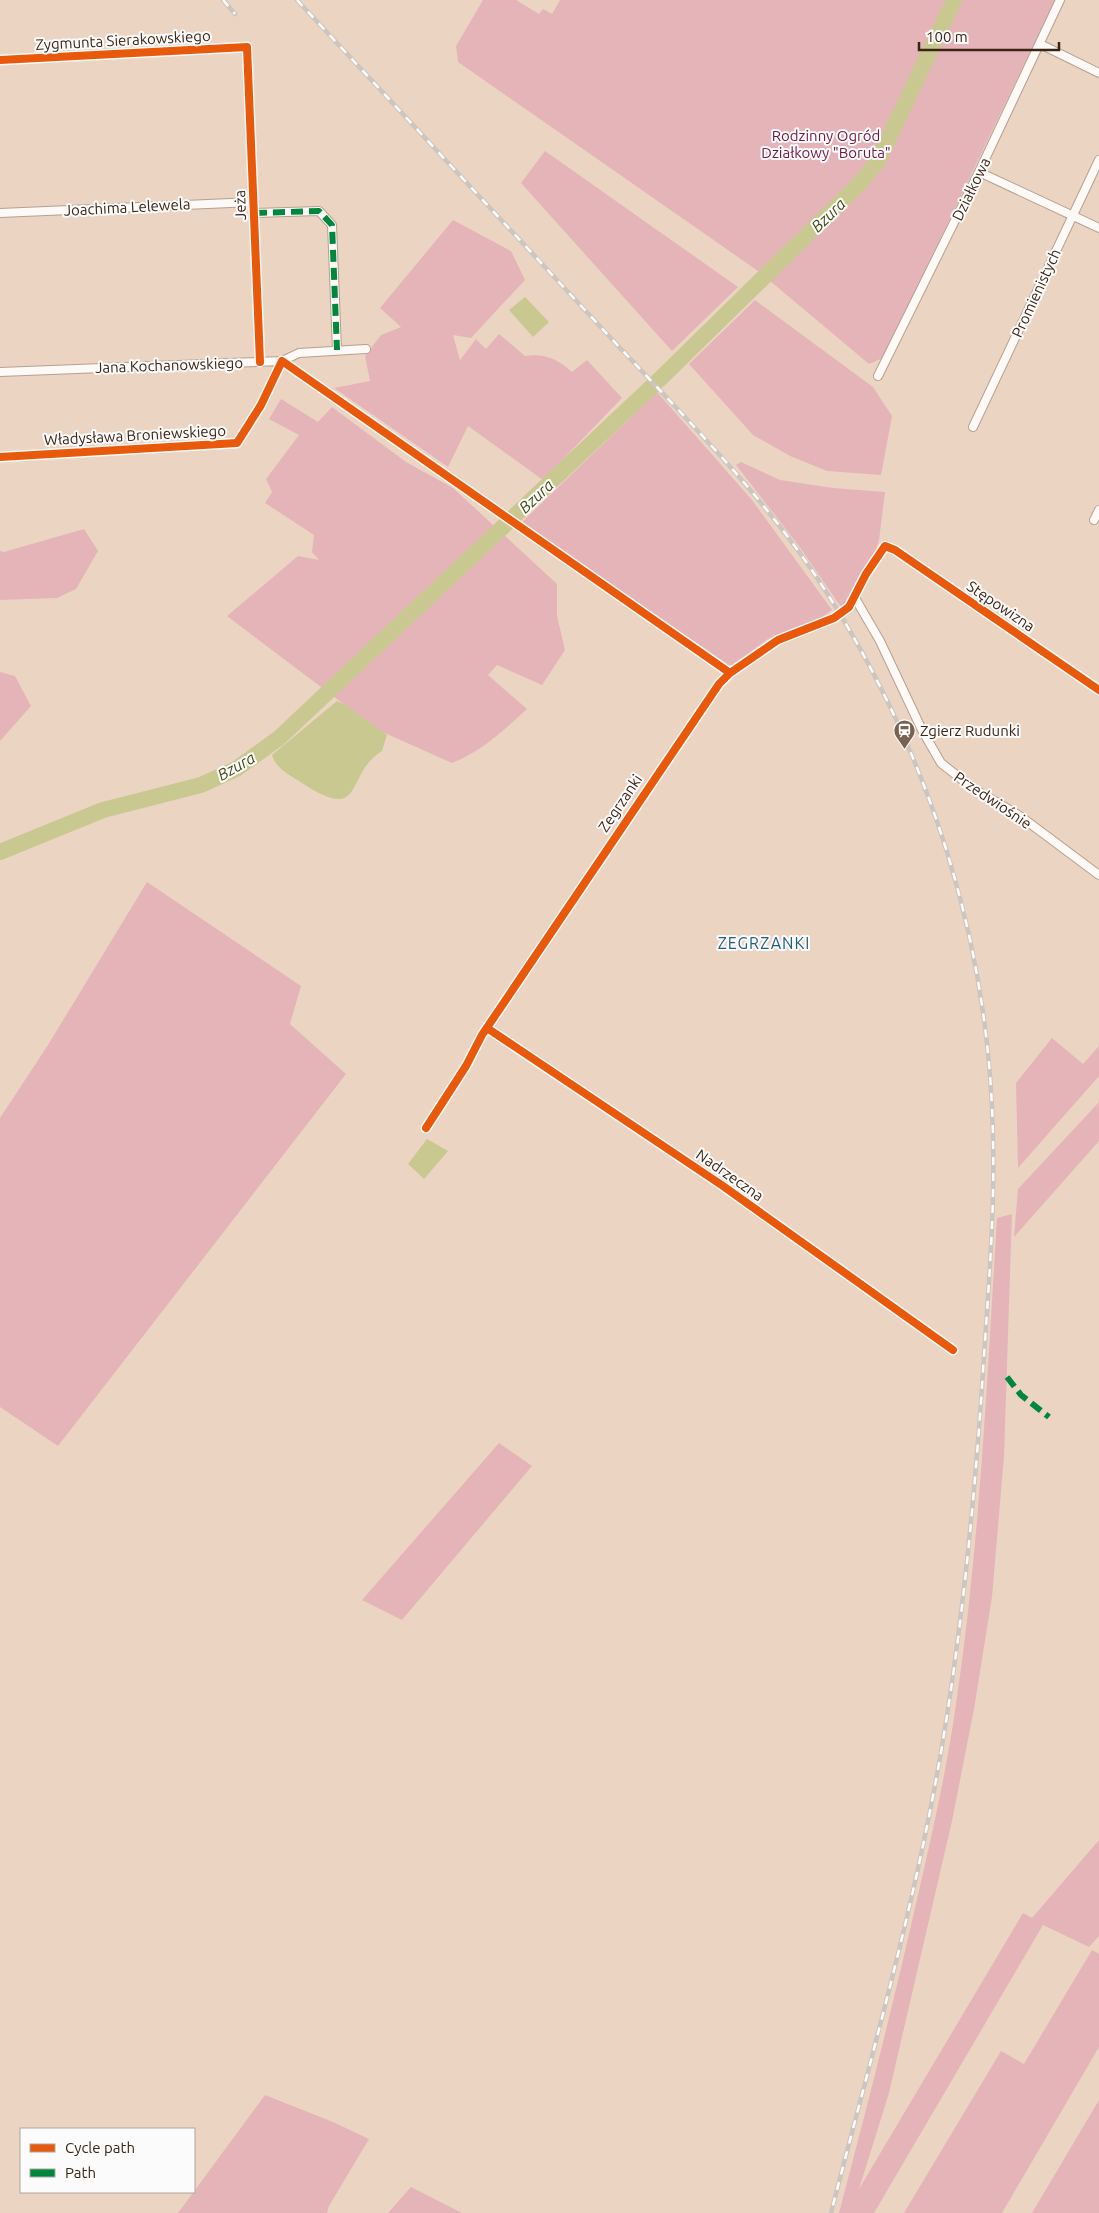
<svg xmlns="http://www.w3.org/2000/svg" width="1099" height="2213" font-family="Ubuntu,sans-serif">
	<rect width="100%" height="100%" fill="#ecd4c2"/>
	<!-- green -->
	<path fill="#e5b4b9" d="M483,0H516L539,14L543,9L552,14L560,0H1055L883,358L869,364L758,271L458,62L456,46Z
		M545,151L738,287L672,351L521,183Z
		M453,220L511,251L525,280L471,338L453,335L460,360L476,339L486,349L499,334L525,356C544,353 558,359 572,372L587,360L622,398L543,480L468,426L448,467L334,388L370,381L365,356L381,335L401,327L380,308Z
		M755,300L873,387L892,416L881,475L827,471L790,456L753,435L689,364Z
		M657,392L752,500L832,610L819,619L768,639L732,665H729L521,523Z
		M281,399L318,422L332,407L406,462L453,488L557,584V616L565,650L542,685L497,665L488,675L527,709C503,731 482,751 452,763L378,730L227,616L298,556L319,560L312,552L314,535L265,503L272,492L266,479L299,435L269,419Z
		M741,462L780,480L833,488L885,492L879,540L874,555L861,575L852,598L841,607L799,546L736,465Z
		M84,529L98,551L76,589L57,598L0,600V551L4,552Z
		M0,672L15,676L31,706L0,741Z
		M147,882L301,986L290,1024L346,1074L58,1446L0,1407V1118L48,1045Z
		M1052,1038L1083,1064L1099,1046V1076L1018,1168L1016,1083Z
		M1099,1102V1141L1014,1237L1018,1189Z
		M1012,1214L1004,1456L992,1597L974,1709L952,1821L889,2093L859,2189L1023,1913L1032,1918L1099,1840V1936L1089,1947L1043,1925L874,2213H839C865,2115 890,2017 913,1917C929,1847 946,1776 956,1704C980,1543 987,1380 997,1218Z
		M499,1443L532,1466L402,1620L362,1600Z
		M1092,1950L1099,1954V2047L1002,2213H904L1001,2051L1024,2064Z
		M265,2095L333,2122L369,2139L329,2206L327,2213H178Z
		M1099,2100V2213H1032Z
		M411,2187L462,2213H388Z"/>
	<!-- water -->
	<path fill="#c8c890" d="M525,297L549,322L533,337L509,310Z
		M337,701L344,704L387,735L382,751C344,774 366,825 302,783C290,775 276,769 272,755Z
		M427,1139L448,1151L424,1179L408,1164Z"/>
	<g fill="none" stroke-linecap="round" stroke-linejoin="round">
		<!-- river -->
		<path stroke="#c8c890" stroke-width="16" d="M0,852L103,810L201,785L236,769L279,738L663,376L861,182L878,161L954,0"/>
		<defs>
			<path id="street" d="M1040,44L1099,73
				M0,60L247,47L260,362
				M979,172L1099,228
				M0,213L254,202
				M255,213L319,211L332,225L337,350
				M0,372L282,361L299,353L366,349
				M878,376L979,172L1060,0
				M973,427L1099,160
				M0,457L237,443L261,405L282,361L730,673
				M1094,520L1099,510
				M855,598L880,641L922,730L941,763L974,789L1020,816L1099,875
				M487,1028L723,1186L953,1350
				M426,1128L466,1066L482,1035L719,684L730,673L778,640L834,618L849,607L866,574L885,546L895,550L1099,690"/>
		</defs>
		<!-- street casing -->
		<use href="#street" stroke="#b5a091" stroke-width="10"/>
		<!-- street -->
		<use href="#street" stroke="#fcf9f6" stroke-width="8"/>
		<defs>
			<path id="rail" d="M223,0L235,14
				M297,0C401,112 505,224 609,336C684,417 765,496 825,590C930,754 990,944 993,1139C995,1222 987,1304 982,1387C973,1518 960,1650 936,1780C909,1926 868,2069 831,2213"/>
		</defs>
		<!-- rail casing -->
		<use href="#rail" stroke="#ccc5c0" stroke-width="4.5"/>
		<!-- rail -->
		<use href="#rail" stroke="#fbfbfb" stroke-width="2.5" stroke-dasharray="8" stroke-linecap="butt"/>
		<!-- quiet -->
		<path stroke="#00873e" stroke-width="6" stroke-dasharray="12 6" stroke-linecap="butt" d="M255,213L319,211L332,225L337,350
			M1007,1377L1021,1395L1049,1417"/>
		<defs>
			<path id="cycleway" d="M0,60L247,47L260,362
				M0,457L237,443L261,405L282,361L730,673
				M487,1028L723,1186L953,1350
				M426,1128L466,1066L482,1035L719,684L730,673L778,640L834,618L849,607L866,574L885,546L895,550L1099,690"/>
		</defs>
		<!-- cycleway casing -->
		<use href="#cycleway" stroke="#fbfbfb" stroke-width="11"/>
		<!-- cycleway -->
		<use href="#cycleway" stroke="#e8590c" stroke-width="8"/>
	</g>
	<!-- icons -->
	<defs>
		<symbol id="station-pin" viewBox="-11 -11 22 30"><path d="M0 17L-7.5 6A9.5 9.5 0 1 1 7.5 6Z" fill="#786252" stroke="#fbfbfb"/><path d="M-3-6H3Q5-6 5-4V2Q5 4 3 4L4.5 6H3L1.5 4h-3L-3 6H-4.5L-3 4Q-5 4-5 2V-4Q-5-6-3-6ZM-3.5-4v3h7v-3ZM-3.5 1v1.5H-2V1ZM2 1v1.5H3.5V1Z" fill="#fff"/></symbol>
	</defs>
	<g fill-rule="evenodd">
		<use href="#station-pin" x="892" y="718" width="25" height="34"/>
	</g>
	<g text-anchor="middle" dominant-baseline="central" stroke-width="4" stroke-linejoin="round" paint-order="stroke">
		<!-- street labels -->
		<g font-size="15" fill="#3a2515" stroke="#fbfbfb">
			<text transform="translate(123 40) rotate(-3)">Zygmunta Sierakowskiego</text>
			<text transform="translate(971 189) rotate(-64)">Działkowa</text>
			<text transform="translate(240 205) rotate(-92)">Jeża</text>
			<text transform="translate(127 207) rotate(-3)">Joachima Lelewela</text>
			<text transform="translate(1036 293) rotate(-65)">Promienistych</text>
			<text transform="translate(169 365) rotate(-2)">Jana Kochanowskiego</text>
			<text transform="translate(135 435) rotate(-3)">Władysława Broniewskiego</text>
			<text transform="translate(1001 606) rotate(34)">Stępowizna</text>
			<text transform="translate(993 800) rotate(34)">Przedwiośnie</text>
			<text transform="translate(620 803) rotate(-56)">Zegrzanki</text>
			<text transform="translate(730 1175) rotate(35)">Nadrzeczna</text>
		</g>
		<!-- park labels -->
		<g font-size="15" fill="#701842" stroke="#fbfbfb">
			<text x="826" y="135">Rodzinny Ogród<tspan x="826" dy="17">Działkowy "Boruta"</tspan></text>
		</g>
		<!-- poi labels -->
		<g font-size="15" fill="#3a2515" stroke="#fbfbfb" text-anchor="start">
			<text x="920" y="730">Zgierz Rudunki</text>
		</g>
		<!-- water labels -->
		<g font-size="16" font-style="italic" fill="#424912" stroke="#fbfbfb">
			<text transform="translate(828 215) rotate(-44)">Bzura</text>
			<text transform="translate(536 496) rotate(-43)">Bzura</text>
			<text transform="translate(236 766) rotate(-30)">Bzura</text>
		</g>
		<!-- neighbourhood labels -->
		<g font-size="16" letter-spacing="1" fill="#225e7e" stroke="#fbfbfb">
			<text x="764" y="943">ZEGRZANKI</text>
		</g>
	</g>
	<!-- legend -->
	<rect x="20" y="2128" width="175" height="65" fill="#fbfbfb" stroke="#aea59f"/>
	<rect x="30" y="2144" width="25" height="8" fill="#e8590c" stroke="#aea59f"/>
	<text x="65" y="2153" font-size="15" fill="#3a2515">Cycle path</text>
	<rect x="30" y="2169" width="25" height="8" fill="#00873e" stroke="#aea59f"/>
	<text x="65" y="2178" font-size="15" fill="#3a2515">Path</text>
	<!-- scale -->
	<path d="M919 42v8h140v-8" fill="none" stroke="#3a2515" stroke-width="2.5"/>
	<text x="926" y="42" font-size="15" fill="#3a2515" stroke="#fbfbfb" stroke-width="4" paint-order="stroke">100 m</text>
</svg>
